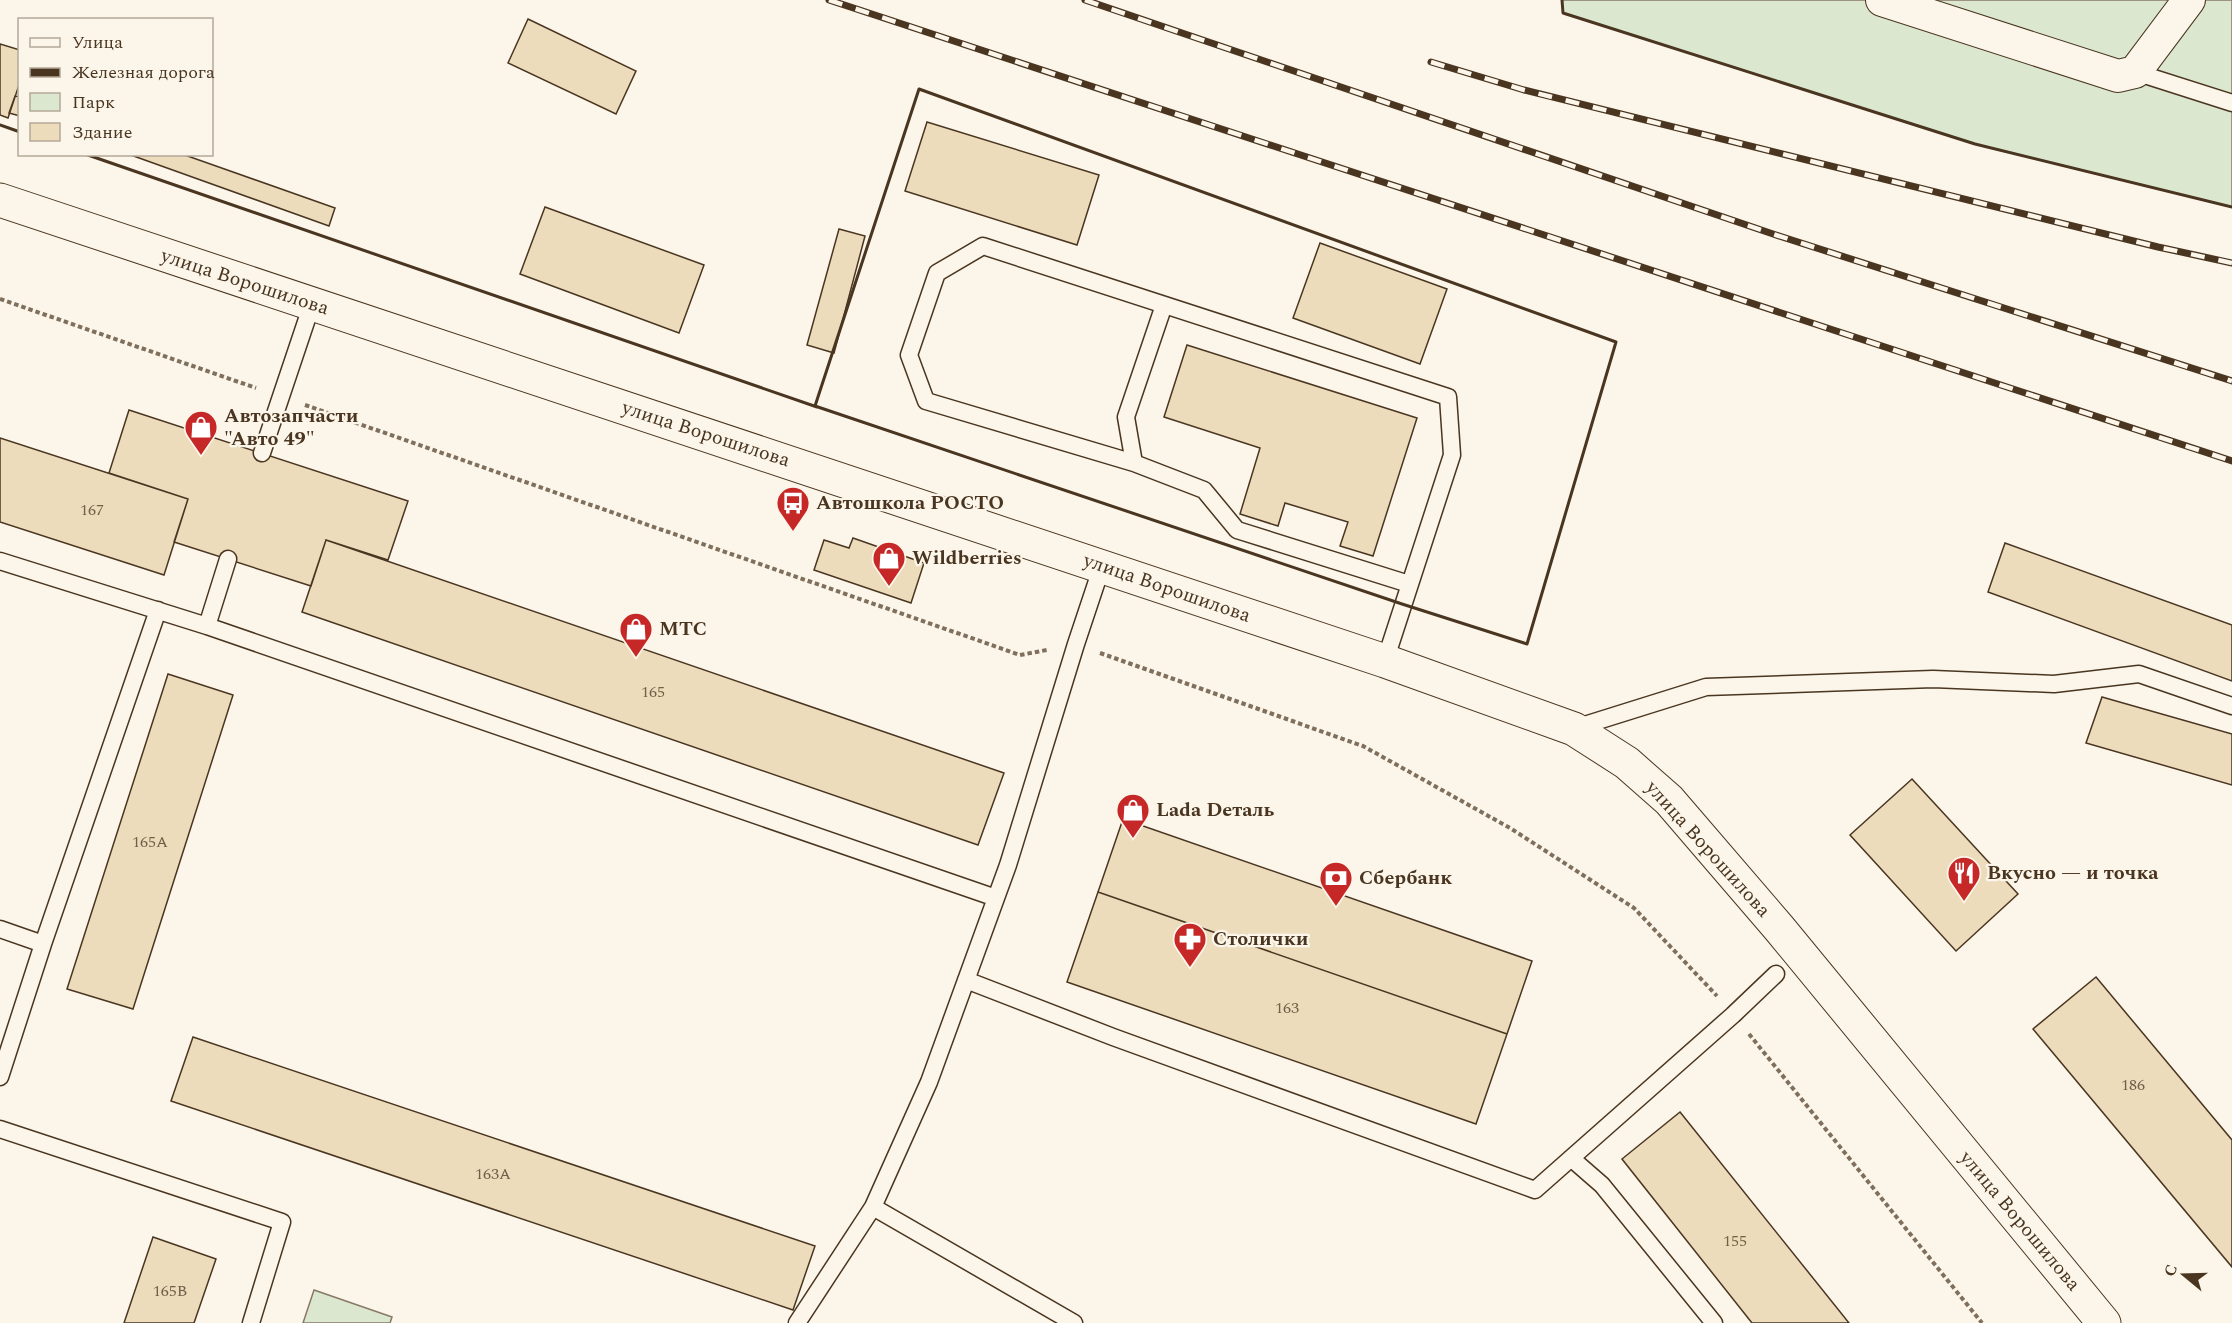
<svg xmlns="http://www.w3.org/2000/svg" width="2232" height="1323" font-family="Spectral,serif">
	<rect width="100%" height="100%" fill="#fbf6e9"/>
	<!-- green -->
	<path fill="#dce7d0" stroke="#887966" stroke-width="1.5" d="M1562,0H2232V207L1975,144L1563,13Z
		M314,1290L392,1317L390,1323H303Z"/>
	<!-- building -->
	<path fill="#ecdcbc" stroke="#4a3520" stroke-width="1.5" d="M528,19L636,71L616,114L508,63Z
		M0,44L20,50V82L8,118L0,115Z
		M15,96L20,97V116L9,113Z
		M927,122L1099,175L1077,245L905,191Z
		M128,154H182L335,208L329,226Z
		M545,207L704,265L679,333L520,274Z
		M839,229L865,236L834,353L807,345Z
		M1320,243L1447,289L1420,364L1293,318Z
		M1187,345L1417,418L1373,556L1340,546L1348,522L1285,503L1278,526L1240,514L1260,448L1164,417Z
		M129,410L408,501L388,560L326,540L311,586L174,542L188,499L109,473Z
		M0,438L188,499L164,575L0,522Z
		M853,538L924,563L911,603L814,570L824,540L849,548Z
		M326,540L1004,773L978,845L302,612Z
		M2005,543L2232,625V681L1988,592Z
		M168,674L233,695L133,1009L67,989Z
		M2102,697L2232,734V785L2086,743Z
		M1912,779L2018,894L1956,951L1850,835Z
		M1123,819L1532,961L1507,1034L1098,892Z
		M1098,892L1507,1034L1476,1124L1067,982Z
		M2096,977L2232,1140V1267L2033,1029Z
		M193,1037L815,1246L793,1310L171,1101Z
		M1680,1112L1849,1323H1752L1622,1159Z
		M153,1237L216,1259L194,1323H124Z"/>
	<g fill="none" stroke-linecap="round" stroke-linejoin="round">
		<defs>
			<path id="service" d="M2135,72L2232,103
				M262,453L312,304
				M1134,463L1126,417L1164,305
				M0,561L207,626L996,898
				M207,626L228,559
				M1385,661L1452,455L1448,397L983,246L937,273L909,355L926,401L1134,463L1204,490L1237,530L1409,584
				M1575,728L1706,687L1933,679L2054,684L2139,674L2232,706
				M0,929L43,944L158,610
				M966,980L1113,1037L1535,1190L1733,1015L1776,974
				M0,1077L43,944
				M0,1129L282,1222L251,1323
				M1571,1158L1602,1185L1714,1323
				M873,1207L1074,1323
				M797,1323L873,1207L929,1082L1008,865L1076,644L1102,566"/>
			<path id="minor" d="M1882,0L2118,76L2135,72L2189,0"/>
			<path id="secondary" d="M0,200L1385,661L1574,729L1627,763L1669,800L1779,928L2104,1323"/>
		</defs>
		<!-- service casing -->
		<use href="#service" stroke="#4a3520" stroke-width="19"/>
		<!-- minor casing -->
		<use href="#minor" stroke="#4a3520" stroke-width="34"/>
		<!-- secondary casing -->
		<use href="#secondary" stroke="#4a3520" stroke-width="35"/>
		<!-- path -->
		<path stroke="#7f6f5c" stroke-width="4" stroke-dasharray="4.5 3" stroke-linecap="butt" d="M0,299L256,388
			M305,405L1020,655L1047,650
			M1100,653L1363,746L1510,828L1634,908L1717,996
			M1749,1034L1982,1323"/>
		<!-- service -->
		<use href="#service" stroke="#fbf6e9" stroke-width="16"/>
		<!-- minor -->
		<use href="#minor" stroke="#fbf6e9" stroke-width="32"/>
		<!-- secondary -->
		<use href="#secondary" stroke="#fbf6e9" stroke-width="33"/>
		<defs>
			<path id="rail" d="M829,0L2232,461
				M1085,0L1776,235L2232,381
				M1431,62L1524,90L2158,247L2232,263"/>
		</defs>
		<!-- rail casing -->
		<use href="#rail" stroke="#4a3520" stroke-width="7"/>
		<!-- rail -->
		<use href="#rail" stroke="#fbf6e9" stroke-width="4.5" stroke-dasharray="14" stroke-linecap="butt"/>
		<!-- wall -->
		<path stroke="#4a3520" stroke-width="3" d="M1562,0L1563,13L1975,144L2232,207
			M919,89L1616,342L1527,644L1402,604L815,406Z
			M0,125L20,132
			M85,154L817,407"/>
	</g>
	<!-- icons -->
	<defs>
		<symbol id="shop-pin" viewBox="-11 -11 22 30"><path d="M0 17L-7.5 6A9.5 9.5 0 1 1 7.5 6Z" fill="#c62828" stroke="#fbf6e9"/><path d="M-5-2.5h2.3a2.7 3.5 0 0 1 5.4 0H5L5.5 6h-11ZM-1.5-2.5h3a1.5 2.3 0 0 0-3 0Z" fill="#fff"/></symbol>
		<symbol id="bus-pin" viewBox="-11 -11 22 30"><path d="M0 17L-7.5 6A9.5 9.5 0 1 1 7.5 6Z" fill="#c62828" stroke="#fbf6e9"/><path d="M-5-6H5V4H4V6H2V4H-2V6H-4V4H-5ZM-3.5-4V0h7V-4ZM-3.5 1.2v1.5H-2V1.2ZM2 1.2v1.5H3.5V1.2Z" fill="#fff"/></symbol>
		<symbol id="restaurant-pin" viewBox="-11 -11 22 30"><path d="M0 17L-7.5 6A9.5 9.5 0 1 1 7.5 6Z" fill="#c62828" stroke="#fbf6e9"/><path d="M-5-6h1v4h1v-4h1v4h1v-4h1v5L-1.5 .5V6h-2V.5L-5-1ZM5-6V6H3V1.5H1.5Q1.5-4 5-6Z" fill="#fff"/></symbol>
		<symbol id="bank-pin" viewBox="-11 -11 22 30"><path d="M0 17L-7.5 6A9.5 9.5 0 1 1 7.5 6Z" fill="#c62828" stroke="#fbf6e9"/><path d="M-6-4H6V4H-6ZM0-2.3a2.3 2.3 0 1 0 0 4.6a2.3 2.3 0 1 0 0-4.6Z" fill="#fff"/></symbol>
		<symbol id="pharmacy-pin" viewBox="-11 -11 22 30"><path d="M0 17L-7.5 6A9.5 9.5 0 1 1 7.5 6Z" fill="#c62828" stroke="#fbf6e9"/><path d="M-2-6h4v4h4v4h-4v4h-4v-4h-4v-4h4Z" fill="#fff"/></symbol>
	</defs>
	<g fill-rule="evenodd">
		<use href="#shop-pin" x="182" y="408" width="38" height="52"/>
		<use href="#bus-pin" x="774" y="484" width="38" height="52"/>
		<use href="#shop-pin" x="870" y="539" width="38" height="52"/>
		<use href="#shop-pin" x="617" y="610" width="38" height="52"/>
		<use href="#shop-pin" x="1114" y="791" width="38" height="52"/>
		<use href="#restaurant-pin" x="1945" y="854" width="38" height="52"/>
		<use href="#bank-pin" x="1317" y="859" width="38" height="52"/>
		<use href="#pharmacy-pin" x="1171" y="920" width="38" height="52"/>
	</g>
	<g text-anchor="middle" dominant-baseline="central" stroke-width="4.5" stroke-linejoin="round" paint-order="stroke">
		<!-- number labels -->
		<g font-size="16" fill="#725f47">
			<text x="92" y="510">167</text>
			<text x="653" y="692">165</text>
			<text x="150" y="842">165А</text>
			<text x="1287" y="1008">163</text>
			<text x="2133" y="1085">186</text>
			<text x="493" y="1174">163А</text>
			<text x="1735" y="1241">155</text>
			<text x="170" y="1291">165В</text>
		</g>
		<!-- street labels -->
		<g font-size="20" fill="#4a3520" stroke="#fbf6e9">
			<text transform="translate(245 282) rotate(18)">улица Ворошилова</text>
			<text transform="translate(706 434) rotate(18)">улица Ворошилова</text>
			<text transform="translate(1167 588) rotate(19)">улица Ворошилова</text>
			<text transform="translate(1708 849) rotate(48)">улица Ворошилова</text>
			<text transform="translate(2020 1221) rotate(50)">улица Ворошилова</text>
		</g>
		<!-- poi labels -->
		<g font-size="20" font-weight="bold" fill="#4a3520" stroke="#fbf6e9" text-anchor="start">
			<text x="224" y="416">Автозапчасти<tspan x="224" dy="23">"Авто 49"</tspan></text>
			<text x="816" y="503">Автошкола РОСТО</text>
			<text x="912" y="558">Wildberries</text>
			<text x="659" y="629">МТС</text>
			<text x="1156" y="810">Lada Dеталь</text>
			<text x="1987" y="873">Вкусно — и точка</text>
			<text x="1359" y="878">Сбербанк</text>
			<text x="1213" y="939">Столички</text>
		</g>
	</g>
	<!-- legend -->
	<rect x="18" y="18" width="195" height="138" fill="#fbf6e9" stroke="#b4a999" stroke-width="1.5"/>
	<rect x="30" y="38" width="30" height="9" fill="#fbf6e9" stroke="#b4a999" stroke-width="1.5"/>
	<text x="72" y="48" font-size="18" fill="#4a3520">Улица</text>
	<rect x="30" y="68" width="30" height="9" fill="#4a3520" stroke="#b4a999" stroke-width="1.5"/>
	<text x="72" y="78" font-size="18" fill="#4a3520">Железная дорога</text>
	<rect x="30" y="93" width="30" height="18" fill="#dce7d0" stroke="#b4a999" stroke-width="1.5"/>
	<text x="72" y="108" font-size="18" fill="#4a3520">Парк</text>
	<rect x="30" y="123" width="30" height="18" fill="#ecdcbc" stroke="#b4a999" stroke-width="1.5"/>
	<text x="72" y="138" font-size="18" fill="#4a3520">Здание</text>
	<!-- north arrow -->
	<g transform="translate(2184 1275) rotate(289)" stroke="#fbf6e9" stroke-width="4.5" paint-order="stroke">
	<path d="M0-4.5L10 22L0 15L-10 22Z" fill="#4a3520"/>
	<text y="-9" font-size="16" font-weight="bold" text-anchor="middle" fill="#4a3520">С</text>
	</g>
</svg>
